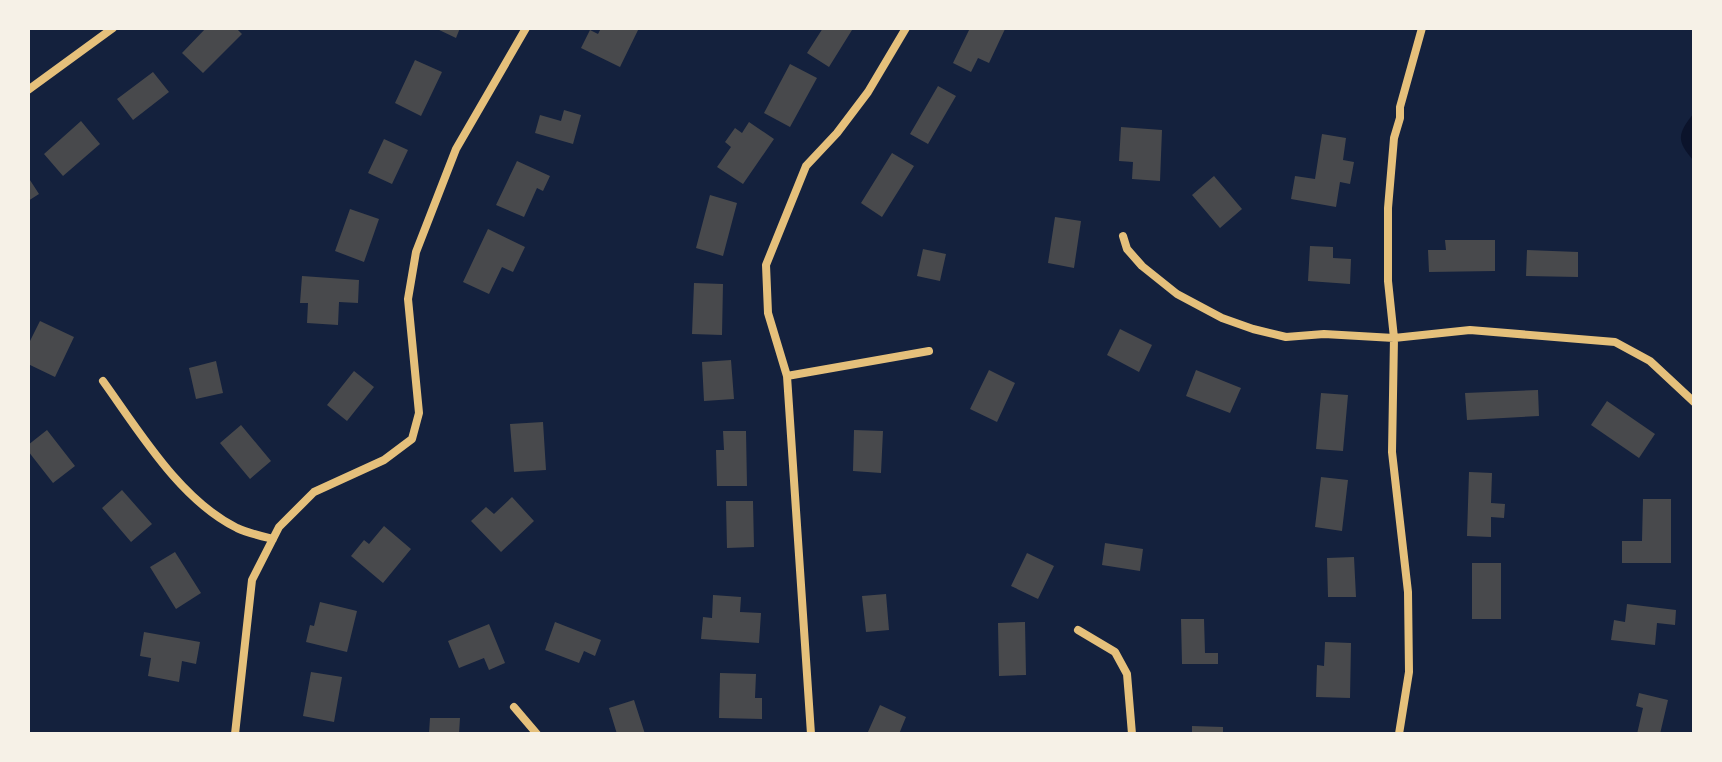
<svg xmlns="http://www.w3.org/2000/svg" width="1722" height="762" font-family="Figtree,sans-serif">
	<rect width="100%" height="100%" fill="#14213d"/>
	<!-- water -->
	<path fill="#0b132b" d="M1694,113V161C1676,141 1677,134 1694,113Z"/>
	<!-- building -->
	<path fill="#48494c" d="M206,28H236L242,34L203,73L182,53Z
		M435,28H460L456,38Z
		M601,28H639L620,67L581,48L590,30L598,34Z
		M823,28L852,30L829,67L807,53Z
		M970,28L1005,29L989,63L978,58L971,72L953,63Z
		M415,60L442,72L421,116L395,103Z
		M790,64L817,78L790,127L764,113Z
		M153,72L169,92L133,120L117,99Z
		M938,86L956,96L928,144L910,134Z
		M564,110L581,115L573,144L535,133L540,115L561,121Z
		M81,121L100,144L63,176L44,154Z
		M749,122L774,139L743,184L717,167L731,147L725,142L735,128L742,133Z
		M1121,127L1162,130L1160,181L1132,179L1133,162L1119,161Z
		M1322,134L1346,138L1343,160L1354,162L1350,184L1340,182L1336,207L1291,199L1295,176L1315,179Z
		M384,139L408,150L392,184L368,173Z
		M892,153L914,166L882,217L861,203Z
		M517,161L550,176L543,191L537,188L524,217L496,205Z
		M1214,176L1242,209L1220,228L1192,195Z
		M28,177L39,194L28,201Z
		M710,195L737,203L723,256L696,248Z
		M350,209L379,219L364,262L335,251Z
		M1055,217L1081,221L1074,268L1048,263Z
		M488,229L525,247L513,272L502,267L489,294L463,282Z
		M1445,240H1495V271L1429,272L1428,250H1446Z
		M1310,246L1333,247V258L1351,259L1350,284L1308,281Z
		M923,249L946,254L940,281L917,276Z
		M1527,250L1578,252V277L1526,276Z
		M302,276L359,280L358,303L339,302L338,325L307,323L308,303H300Z
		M694,283L723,284L722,335L692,334Z
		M40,321L74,337L55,377L28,364V345Z
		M1120,329L1152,345L1139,372L1107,355Z
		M731,360L734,399L704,401L702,362Z
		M216,361L223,393L196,399L189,368Z
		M989,370L1015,383L997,422L970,409Z
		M1196,370L1241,388L1230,413L1186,396Z
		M354,371L374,387L347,421L327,405Z
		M1538,390L1539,416L1467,420L1465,393Z
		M1321,393L1348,395L1343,451L1316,449Z
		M1607,401L1655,434L1639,458L1591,425Z
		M543,422L546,470L514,472L510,424Z
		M241,425L271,461L250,479L220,443Z
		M47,430L75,466L53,483L28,451V445Z
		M854,430L883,431L881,473L853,471Z
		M723,431H746L747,486H717L716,450H724Z
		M1469,472L1492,473L1491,503L1505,504L1504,518L1491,517V537L1467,536Z
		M1321,477L1348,480L1342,531L1315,527Z
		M122,490L152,524L131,542L102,508Z
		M512,497L534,521L501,552L471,521L486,507L494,514Z
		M1643,499H1671V563H1622V541H1642Z
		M726,501H753L754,547L727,548Z
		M384,526L411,549L383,583L351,556L364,540L369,544Z
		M1105,543L1143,549L1140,571L1102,565Z
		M175,552L201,593L176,609L150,567Z
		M1027,553L1054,566L1038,599L1011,586Z
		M1354,557L1356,597H1328L1327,558Z
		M1472,563H1501V619H1472Z
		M886,594L889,630L866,632L862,596Z
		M713,595L741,597L740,612L761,613L759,643L701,639L703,617L712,618Z
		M320,602L357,611L347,652L306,642L310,625L314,626Z
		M1627,604L1676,610L1675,625L1657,623L1655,645L1611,640L1614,620L1625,622Z
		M1181,619H1204L1205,653H1218V664H1182Z
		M555,622L601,640L595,656L584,651L579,663L545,650Z
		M1025,622L1026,675L999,676L998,623Z
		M489,624L505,663L489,670L484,658L459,668L448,641Z
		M144,632L200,642L196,664L182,661L179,682L148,676L151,658L140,656Z
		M1325,642L1351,643L1350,698L1316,697L1317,665L1324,666Z
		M311,672L342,677L334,722L303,716Z
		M720,673L756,674L755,698H762V719L719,718Z
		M1639,693L1668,700L1660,734H1637L1643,708L1636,706Z
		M634,700L645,734H617L609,708Z
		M880,705L906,717L899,734H867Z
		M430,718H460L459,734H429Z
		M1192,726L1223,727V734H1192Z"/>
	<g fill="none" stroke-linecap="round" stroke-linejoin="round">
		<!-- minor -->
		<path stroke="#e5c07b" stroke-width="8" d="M28,90L113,28
			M1123,236L1127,249L1142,266L1177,294L1222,318L1253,329L1286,337L1324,334L1394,338L1470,330L1615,342L1650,361L1694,402
			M787,376L929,351
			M103,381C139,431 180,500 237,528C248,533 261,536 273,539
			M1078,630L1115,652L1127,674L1132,734
			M514,707L537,734
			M235,734L252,580L279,527L314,492L384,460L412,439L419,413L408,299L416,252L456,149L526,28
			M811,734L787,376L768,313L766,265L806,166L837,133L868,92L906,28
			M1399,734L1409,672L1408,592L1392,452L1394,338L1388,281V208L1394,138L1400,118V107L1422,28"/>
	</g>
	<!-- border -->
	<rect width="1722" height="762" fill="none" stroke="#f6f1e7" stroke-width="60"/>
</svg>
